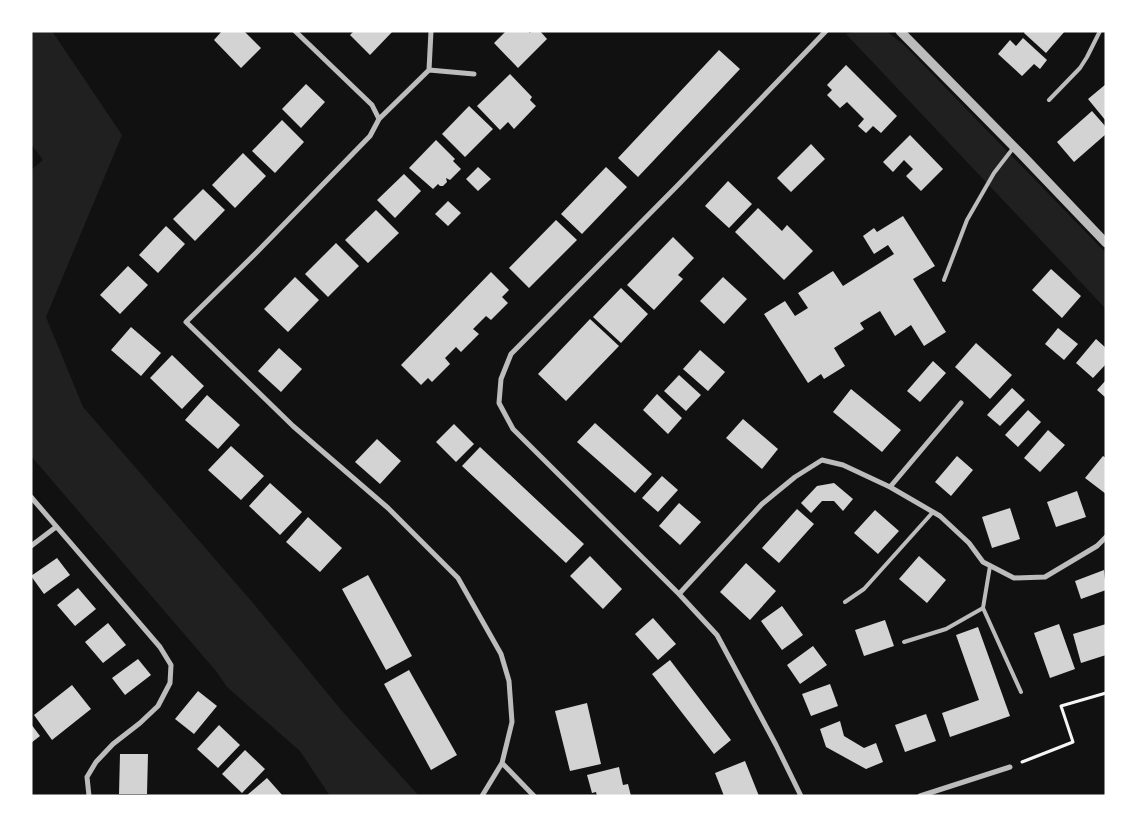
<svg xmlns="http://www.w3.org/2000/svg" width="1137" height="827" font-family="'PT Sans',sans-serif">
	<rect width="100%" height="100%" fill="#111"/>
	<!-- green -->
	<path fill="#202020" d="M31,31H52L122,135L46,317L83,407L253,603L342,711L419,796H330L300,751L227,687L216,671L31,456V170L43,160L31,144Z
		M858,31H886L904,45L1106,253V309L846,34Z"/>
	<!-- building -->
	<path fill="#d3d3d3" d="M222,31H244L261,48L241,68L214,40Z
		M354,31H393L370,55L350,35Z
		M506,31H528L530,33L531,31H540L547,39L518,68L494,43Z
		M1025,31H1065L1046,53L1024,33Z
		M1023,38L1047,60L1040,69L1034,64L1022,76L998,54L1010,40L1016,46Z
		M719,50L740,69L638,177L618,158Z
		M846,65L897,116L881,133L873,126L866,133L858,126L864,119L847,102L840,108L827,95L832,90L827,85Z
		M510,74L532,97L530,100L536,106L514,129L508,122L500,130L477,106Z
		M306,84L325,102L301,128L282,109Z
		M1106,84V121L1088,99Z
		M469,106L493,129L465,157L442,134Z
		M1092,111L1106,127V134L1074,162L1057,142Z
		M282,120L304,142L275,173L252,151Z
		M910,135L943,169L921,191L906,176L913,169L904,160L893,172L883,162Z
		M436,140L455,159L453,161L461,169L450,180L446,178L447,182L443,186H440L438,184L433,189L409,168Z
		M811,144L825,159L791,192L777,178Z
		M243,153L266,176L235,208L212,185Z
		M478,167L491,179L478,191L466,179Z
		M606,167L627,187L582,234L561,214Z
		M404,174L421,191L395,218L377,200Z
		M728,181L752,204L729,228L705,206Z
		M203,189L225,210L195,241L173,219Z
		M448,201L461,213L448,226L435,214Z
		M758,208L782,231L787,225L813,251L784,280L735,232Z
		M376,210L399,233L368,263L345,240Z
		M903,216L935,266L913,279L946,332L924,346L911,325L895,336L880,311L860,323L864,329L834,348L845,366L824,379L821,374L808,383L764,314L785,301L795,316L808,308L798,293L833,271L843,286L894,254L888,245L874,254L863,236L874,228L877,232Z
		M556,220L577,240L529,288L509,268Z
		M166,226L185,244L158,273L139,255Z
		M673,237L694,258L678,275L683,279L654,310L627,285Z
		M336,243L359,266L328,297L305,274Z
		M128,266L148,285L120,314L100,295Z
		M1051,269L1081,296L1062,318L1032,290Z
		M491,272L509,290L502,297L508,303L491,320L486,316L473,329L479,334L461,352L456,347L445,358L450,364L432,382L428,378L421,385L401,365Z
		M295,277L319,300L288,332L264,309Z
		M723,277L747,299L724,324L700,301Z
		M621,288L648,314L621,343L593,317Z
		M590,319L619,346L566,401L538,374Z
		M131,327L161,353L141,376L111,350Z
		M1058,328L1078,344L1064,360L1045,344Z
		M1096,339L1106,348V364L1093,378L1076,363Z
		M976,343L1012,375L990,399L955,367Z
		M279,348L302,369L281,392L258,371Z
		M700,350L725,372L708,391L683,369Z
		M172,355L204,386L182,409L150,378Z
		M933,361L946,373L920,402L907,391Z
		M679,375L701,395L686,411L664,391Z
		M1106,380V398L1097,390Z
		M1012,388L1025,400L1000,426L987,415Z
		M851,389L901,430L882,452L833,412Z
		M657,394L682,418L668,434L643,410Z
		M207,395L240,425L218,449L185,420Z
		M1028,410L1041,422L1018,447L1005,435Z
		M743,419L778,449L762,469L726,438Z
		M595,423L652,474L635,493L577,442Z
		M454,424L474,444L456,462L436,442Z
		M1048,430L1065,445L1040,472L1024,458Z
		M377,439L401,461L380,484L355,462Z
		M231,446L264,476L241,500L208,470Z
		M480,447L584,544L566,563L462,466Z
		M957,456L973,470L951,496L935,482Z
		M1103,456L1106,458V494L1085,478Z
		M662,476L678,490L658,512L642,498Z
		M270,483L302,512L280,535L249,506Z
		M834,483L853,499L843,511L834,501H822L811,513L801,503L817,486Z
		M1077,491L1086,517L1056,527L1047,502Z
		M679,503L701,522L680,545L659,526Z
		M1010,508L1020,539L992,548L982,517Z
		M797,509L814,524L779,563L762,548Z
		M875,510L899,531L878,554L854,533Z
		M308,517L342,548L320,572L286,542Z
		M590,556L622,589L603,609L570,576Z
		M919,556L946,580L927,603L899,579Z
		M57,558L70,575L44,594L31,576Z
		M746,563L776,591L750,620L720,592Z
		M1104,570L1106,590L1081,599L1075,581Z
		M368,575L412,656L386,670L342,589Z
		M78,588L96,609L75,626L57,605Z
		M782,606L803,635L782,650L761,621Z
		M653,618L676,644L658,660L635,634Z
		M885,620L894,646L864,656L855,630Z
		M108,623L126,645L103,663L85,642Z
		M1059,624L1075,669L1050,678L1034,633Z
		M1106,624V655L1081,663L1073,634Z
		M978,627L1010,716L950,737L942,713L979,700L956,635Z
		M813,646L827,665L800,684L787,665Z
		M138,659L151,675L125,695L112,678Z
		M670,660L731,740L714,754L652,674Z
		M409,670L457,755L431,770L384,684Z
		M830,684L838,706L811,716L802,694Z
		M72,685L91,709L52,740L34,715Z
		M198,691L217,706L194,734L175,719Z
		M587,703L601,764L570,771L555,711Z
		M926,714L936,741L905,752L895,725Z
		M840,721L844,736L864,748L876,743L883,762L866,769L826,747L820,729Z
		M31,724L40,736L31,743Z
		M219,725L240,745L218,768L197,749Z
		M245,750L265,769L242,793L222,774Z
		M120,754H148L147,794H119Z
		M745,761L759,796H724L715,773Z
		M619,767L623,785L628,784L631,796H597L596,792L592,793L587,775Z
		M267,778L283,796H246Z"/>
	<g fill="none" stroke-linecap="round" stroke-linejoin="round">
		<!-- path -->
		<path stroke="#f5f5f5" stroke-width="3" d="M1022,762L1073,742L1061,706L1106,693"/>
		<!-- service -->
		<path stroke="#bcbcbc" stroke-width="4" d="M1049,100L1080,68L1087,57L1100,31
			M944,280L967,220L994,173L1014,147
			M845,602L864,589L933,512
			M983,608L1021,692
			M904,642L946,629L983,608L990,566"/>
		<!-- minor -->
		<path stroke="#bcbcbc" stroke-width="5" d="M295,31L372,105L379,119L370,136L256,253L186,322L293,426L388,508L458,578L501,654L509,681L512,722L502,763L482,796
			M431,31L429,70L474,74
			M379,119L429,70
			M890,487L961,403
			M31,497L160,647L171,665L170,683L158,706L140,723L113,744L96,762L87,777L89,796
			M31,546L56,527
			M679,594L762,504L795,477L822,460L843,465L890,487L940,516L969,543L983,562L1014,578L1045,577L1097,546L1106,537
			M502,763L534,796
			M801,796L776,745L717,635L679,594L513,429L499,403L501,379L511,354L679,184L826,31
			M920,796L1010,767"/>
		<!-- tertiary -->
		<path stroke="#bcbcbc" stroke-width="9" d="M900,31L1023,156L1106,243"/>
	</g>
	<!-- border -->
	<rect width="1137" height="827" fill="none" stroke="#ffffff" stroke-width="65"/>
</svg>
